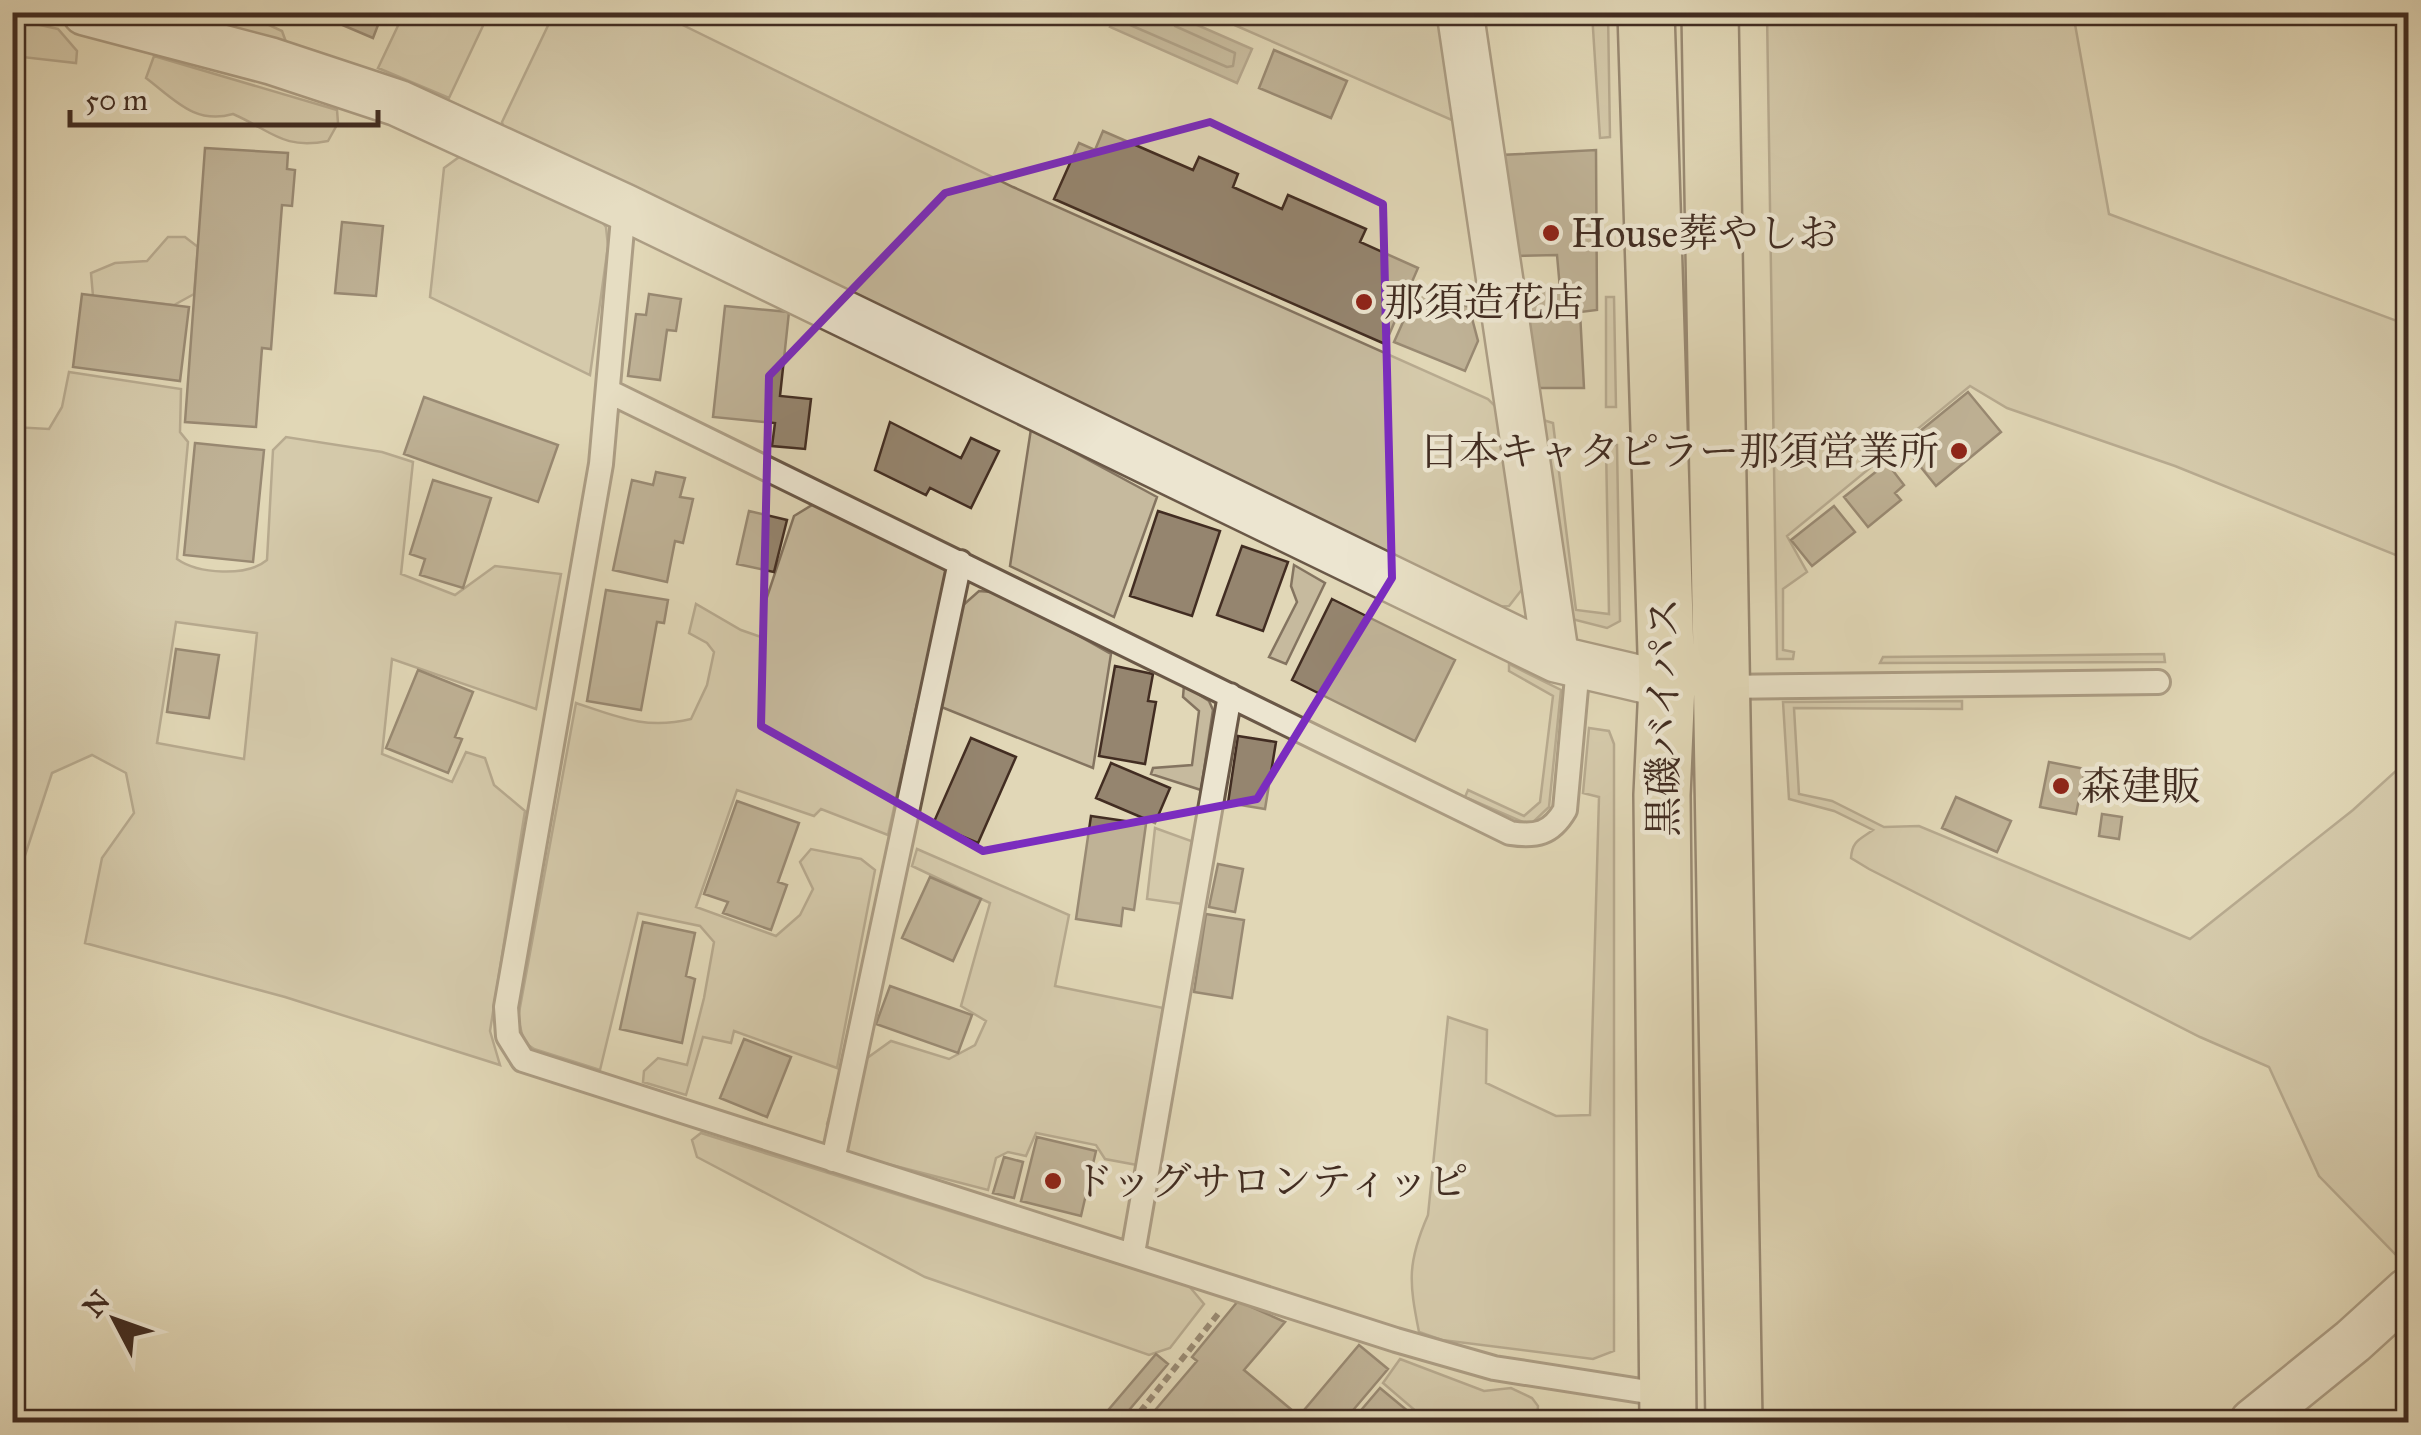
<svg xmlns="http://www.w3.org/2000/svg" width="2421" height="1435" font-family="'IM FELL Great Primer','Noto Serif JP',serif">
	<rect width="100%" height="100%" fill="#e1d7b7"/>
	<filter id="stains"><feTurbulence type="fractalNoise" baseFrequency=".002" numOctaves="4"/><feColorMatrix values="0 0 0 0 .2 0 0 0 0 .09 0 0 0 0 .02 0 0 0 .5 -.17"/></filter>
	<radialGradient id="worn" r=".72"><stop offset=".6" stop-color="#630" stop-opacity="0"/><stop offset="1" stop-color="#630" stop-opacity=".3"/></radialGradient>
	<!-- green -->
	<path fill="#c6ba9e" stroke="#847460" stroke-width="2.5" fill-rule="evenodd" d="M183,13H243L282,31L286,42Z
		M404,13H489L449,98L378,68Z
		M554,13H658L1013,187L1488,399L1499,410L1527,583L1509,606L1478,608L506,136L502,122Z
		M1207,13H1438L1454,121Z
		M1592,13H1608L1610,137L1600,138Z
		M1767,13H2073L2109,214L2408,325V560L2175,466L2007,408L1970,386L1787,536L1807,572L1783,589V650L1794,652L1793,659H1777Z
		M13,19L58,29L77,51L76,63L13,56Z
		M154,56L337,110L338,123L328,141C283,150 272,131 233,114C195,125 175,100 146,78Z
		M466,152L595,212L606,227L608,246L590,375L430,297L444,168Z
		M168,237H185L198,247L194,294L174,305L93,296L91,273L115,263L147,261Z
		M1606,297H1614L1616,407H1606Z
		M69,372L181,389L180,432L188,442L177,559C198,574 247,577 267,560L273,450L286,437L382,452L413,462L401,574L455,595L495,566L561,574L536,709L392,659L382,754L452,782L466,752L485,758L494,785L525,811L490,1031L500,1065L285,997L85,943L102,858L134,813L126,773L92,755L52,773L13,892V427L49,429L62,407ZM176,622L257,633L244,759L157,743Z
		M1543,420L1553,423L1576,610L1609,614L1606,445H1617L1620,621L1607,628L1568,618Z
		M1031,429L1157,497L1114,617L1010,566Z
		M817,502L946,561L961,607L979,591L1003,593L1111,654L1093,768L944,708L917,704L888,835L821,809L814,816L737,790L696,907L776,936L800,915L813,889L800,862L811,849L861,859L875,870L837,1068L734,1031L731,1043L703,1037L686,1095L643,1082L644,1071L658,1058L687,1065L704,998L714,942L700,926L638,913L600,1070L534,1049L524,1042L518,1018L576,703C618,717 646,730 691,719L707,685L714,652L707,643L689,633L696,604L741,630L761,637L766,600L794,516Z
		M1294,565L1325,583L1286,664L1269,657L1297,602L1291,586Z
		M2164,654L2165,662L1880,663L1883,657Z
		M1509,664L1561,690L1549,807L1530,825L1465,797L1468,790L1524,816L1540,802L1553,696L1509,671Z
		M1184,685L1209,701L1213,710L1201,790L1151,774L1153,768L1192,765L1199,711L1183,697Z
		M1962,701V709L1794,708L1799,794L1832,801L1884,827L1919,826L2190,939L2353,810L2408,760V1253L2400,1259L2319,1176L2269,1067L2200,1037L1869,869L1851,858C1852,840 1861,839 1873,830L1834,811L1789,799L1783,702Z
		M1589,728L1609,731L1614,744V1351L1593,1359L1442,1340L1419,1332C1409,1282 1407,1263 1428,1215L1448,1017L1487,1030L1486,1083L1556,1116L1590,1115L1599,797L1583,793Z
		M1155,828L1194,842L1183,904L1147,899Z
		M917,849L1069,915L1055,986L1163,1008L1137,1165L1105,1159L1096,1145L1036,1133L1026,1156L1008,1152L996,1158L988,1190L853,1155L831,1145L827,1124L842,1076L891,1041L949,1059L975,1045L986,1021L961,1006L990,903L912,866Z
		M701,1133L1189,1286L1204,1304L1170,1348L1149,1355L925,1277L697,1157L692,1140Z
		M1400,1359L1484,1391L1511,1388L1532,1398L1538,1406L1537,1418L1517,1419L1513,1422H1422L1424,1418L1383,1383Z"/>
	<!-- water -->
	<path fill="#ab9d84" stroke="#81705d" stroke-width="2.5" d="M1117,13H1170L1252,49L1237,83L1110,27Z"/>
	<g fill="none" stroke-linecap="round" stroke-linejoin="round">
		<!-- shore -->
		<path stroke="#766553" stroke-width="2.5" d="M1125,12L1128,24L1227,67L1233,66L1235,53L1175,26L1169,12"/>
	</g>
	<!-- building -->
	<path fill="#95856f" stroke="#422d22" stroke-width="2.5" d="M312,12H383L373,38Z
		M1274,50L1347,81L1331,118L1259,88Z
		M12,82L20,83L17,152L12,151Z
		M1103,131L1193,170L1199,157L1238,174L1233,187L1282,209L1288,195L1366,229L1360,242L1418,268L1385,344L1054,199L1079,143L1095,150Z
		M205,148L288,153L287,169L295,170L292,206L282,205L271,349L262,348L256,427L185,422Z
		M1596,150L1597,310L1580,312L1584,388H1535L1519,291L1560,289L1557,255L1512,256L1500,155Z
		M342,222L383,226L376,296L335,293Z
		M12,283L20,284L12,358Z
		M1419,286L1469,307L1478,341L1465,371L1394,342Z
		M82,294L189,307L180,381L73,367Z
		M649,294L681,299L676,331L667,330L660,380L628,376L636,314L646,315Z
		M725,306L789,312L780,396L811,399L805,449L772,446L775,423L713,417Z
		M1968,392L2001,432L1936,486L1903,445Z
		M424,397L558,445L538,502L404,454Z
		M890,422L961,458L971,438L999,451L971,508L930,488L926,495L875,470Z
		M195,443L264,450L253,562L184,555Z
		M1887,463L1904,485L1895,493L1901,500L1868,527L1844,497Z
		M656,472L685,478L680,497L693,499L683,543L675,541L667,582L613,570L632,480L653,485Z
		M433,480L491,498L463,588L420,575L425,559L410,554Z
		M1834,506L1855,532L1812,566L1791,540Z
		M749,511L787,520L774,572L737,564Z
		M1158,511L1220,531L1192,616L1130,596Z
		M1242,546L1288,562L1263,631L1217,615Z
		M606,590L668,600L664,623L657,622L641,710L587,701Z
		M1332,599L1455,660L1415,741L1292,680Z
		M176,649L219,655L209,718L167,712Z
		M1115,666L1153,674L1148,701L1156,702L1145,764L1099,756Z
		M418,670L473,692L455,737L462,739L448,773L386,748Z
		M1238,736L1276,742L1265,809L1228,803Z
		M971,738L1016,757L978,843L933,824Z
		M2049,762L2085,769L2076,814L2040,807Z
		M1111,763L1170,788L1155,823L1096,798Z
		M1956,797L2011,821L1997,852L1942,828Z
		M737,801L799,823L778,882L787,885L771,930L723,913L728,902L704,894Z
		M2102,814L2122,817L2119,839L2099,836Z
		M1091,816L1146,824L1134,910L1123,908L1121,926L1076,919Z
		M1218,864L1243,869L1235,912L1209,907Z
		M930,877L981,899L953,961L902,938Z
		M1206,914L1244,920L1232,998L1194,992Z
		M643,922L695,933L686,976L695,979L682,1043L620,1029Z
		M890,986L972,1015L958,1053L876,1024Z
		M744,1039L791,1057L767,1117L720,1098Z
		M1037,1137L1096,1151L1081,1216L1021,1201Z
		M1004,1157L1023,1162L1014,1198L993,1193Z
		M1238,1301L1285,1322L1244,1370L1299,1416L1359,1345L1388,1369L1343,1422H1145L1197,1361L1192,1357Z
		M1156,1354L1168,1364L1119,1422H1098Z
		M1380,1388L1421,1422H1351Z"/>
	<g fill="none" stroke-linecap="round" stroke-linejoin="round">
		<defs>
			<path id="lane" d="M624,207L601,464L506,1007L508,1036L523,1060L1396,1340L1494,1368L1667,1395
				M608,391L1510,833C1536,837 1551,834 1565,810L1578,666
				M1722,687L2158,682
				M833,1160L960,562
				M1133,1253L1230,695"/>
			<path id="street" d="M85,12L271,61L398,103L624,207L1556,659L1667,685
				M1460,12L1556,659
				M2253,1422L2353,1341L2408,1291"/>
			<path id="highway" d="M1646,12L1667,685L1662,795L1668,1422
				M1710,12L1734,1422"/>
		</defs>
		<!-- lane casing -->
		<use href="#lane" stroke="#6a5847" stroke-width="28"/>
		<!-- street casing -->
		<use href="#street" stroke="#6a5847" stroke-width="50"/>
		<!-- highway casing -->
		<use href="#highway" stroke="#422d22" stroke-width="60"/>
		<!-- path -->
		<path stroke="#422d22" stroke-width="6" stroke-dasharray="8 5" stroke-linecap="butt" d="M1132,1422L1218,1314"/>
		<!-- lane -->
		<use href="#lane" stroke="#ece5d0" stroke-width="22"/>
		<!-- street -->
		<use href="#street" stroke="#ece5d0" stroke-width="45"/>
		<!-- highway -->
		<use href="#highway" stroke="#e1d7b7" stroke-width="55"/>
	</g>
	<!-- marked area -->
	<path d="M0 0H2421V1435H0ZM1210,122L1383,204L1392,578L1257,799L983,851L761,726L769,376L945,193Z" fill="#e1d7b7" fill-opacity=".55" fill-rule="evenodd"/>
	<path fill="none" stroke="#7b2cbf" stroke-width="8" stroke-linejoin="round" d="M1210,122L1383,204L1392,578L1257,799L983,851L761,726L769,376L945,193Z"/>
	<!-- markers -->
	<g fill="#8f2418" stroke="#ece5d0" stroke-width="4">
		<circle cx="1551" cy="233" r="10"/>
		<circle cx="1364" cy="302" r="10"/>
		<circle cx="1959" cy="451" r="10"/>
		<circle cx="2061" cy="786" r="10"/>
		<circle cx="1053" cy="1181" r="10"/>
	</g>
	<g text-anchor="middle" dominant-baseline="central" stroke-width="9" stroke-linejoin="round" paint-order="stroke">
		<!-- poi labels -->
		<g font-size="40" fill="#422d22" stroke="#ece5d0" text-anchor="start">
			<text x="1571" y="233">House葬やしお</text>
			<text x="1384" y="302">那須造花店</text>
			<text x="1939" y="451" text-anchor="end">日本キャタピラー那須営業所</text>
			<text x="2081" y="786">森建販</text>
			<text x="1073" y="1181">ドッグサロンティッピ</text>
		</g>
		<!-- street labels -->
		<g font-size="40" fill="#422d22" stroke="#ece5d0">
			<text transform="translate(1663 717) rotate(-90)">黒磯バイパス</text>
		</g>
	</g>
	<!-- margin -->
	<rect width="2421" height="1435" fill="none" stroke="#e1d7b7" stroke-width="50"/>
	<rect x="15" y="15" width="2391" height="1405" fill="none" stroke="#422d22" stroke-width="5"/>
	<rect x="25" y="25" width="2371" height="1385" fill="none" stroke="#422d22" stroke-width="2.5"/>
	<!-- north arrow -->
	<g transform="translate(115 1320) rotate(311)" stroke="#ece5d0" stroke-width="8" paint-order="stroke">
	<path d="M0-8L18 38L0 25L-18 38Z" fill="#422d22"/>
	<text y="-15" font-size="28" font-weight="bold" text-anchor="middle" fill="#422d22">N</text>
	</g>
	<!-- scale -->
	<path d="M70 110v15h308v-15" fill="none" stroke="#422d22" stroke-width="5"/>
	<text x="85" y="110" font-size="30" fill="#422d22" stroke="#ece5d0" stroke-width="8" paint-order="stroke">50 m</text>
	<rect width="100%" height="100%" filter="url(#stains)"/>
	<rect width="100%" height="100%" fill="url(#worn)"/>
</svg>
